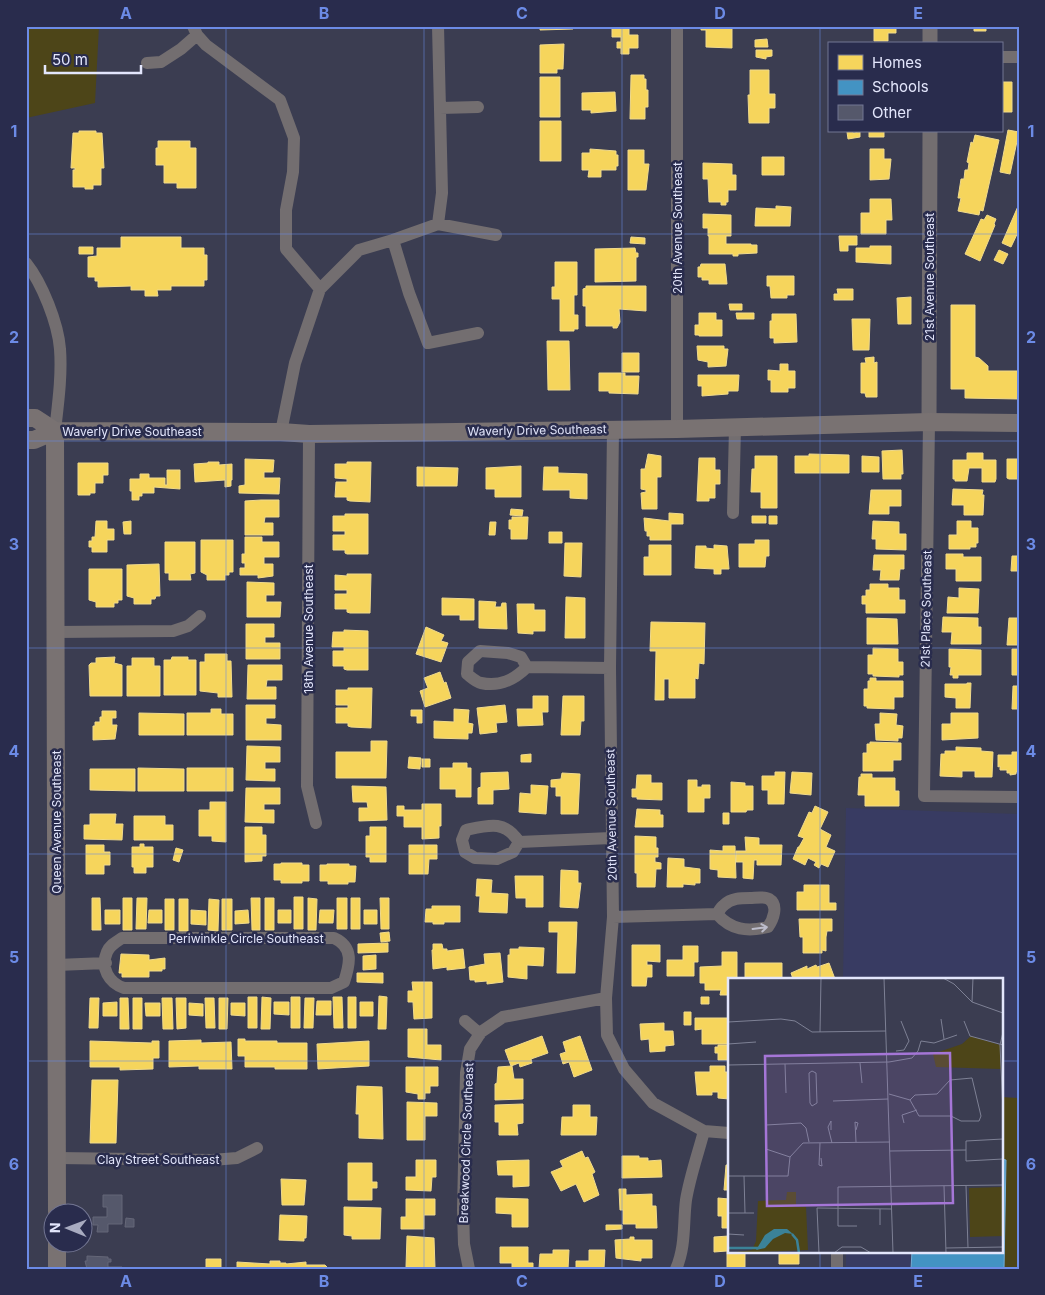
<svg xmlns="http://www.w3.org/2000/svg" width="1045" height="1295" font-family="Inter,sans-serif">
	<rect width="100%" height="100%" fill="#3b3d51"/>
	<!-- built -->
	<path fill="#383b62" d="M846,808L1019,814V1269H846V1251H1001V979H843Z"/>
	<!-- green -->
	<path fill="#4d4518" d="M26,26H99L95,103L26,118Z
		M1001,1097L1019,1098V1269H1004L1006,1160L1001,1159Z"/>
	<!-- homes -->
	<path fill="#f6d55c" stroke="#f0da8c" d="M540,26H573V29L540,30Z
		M612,26H629V35H638V48H629V54H621V48H617V42H621V37H612Z
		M701,26H732V48L706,47V30H701Z
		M881,26H899V28H896V33H888V41H874V27L881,28Z
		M958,26H986V31H974V26Z
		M767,39L768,47H755V40Z
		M564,44L563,69H557V73H540V45Z
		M756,50H772V56L766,57V59L756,57Z
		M750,70H769V94H775V108H769V123H749L748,95H750Z
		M631,75H644V79H646V90H648V107H645V119H630Z
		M540,77H560V117H540Z
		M1001,82H1012V112H1001Z
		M615,92L616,111L591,113V110H582V93Z
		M540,121H561V161H540Z
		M1008,130L1019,132L1010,174L1000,172Z
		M79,131H96V133H102L104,168H101V185H93V189H85V187H73V170H75V168H71L73,133H79Z
		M853,131V133L860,132V137L848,139L847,132Z
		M869,131H884V137H869Z
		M975,135L999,140L983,211L980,210L979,215L958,211L961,198H958L961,179H964L965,170H968L969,163L967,162L971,142L973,143Z
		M158,141H190V148H196V188H177V183H164V165H156V148H158Z
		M590,149L616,151V155H618V166H616V170H601V177H588L589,170H582V153H590Z
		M870,149H884V159H891L889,179L870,180Z
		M628,150H644V164H649L646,190H628Z
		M762,157H784V175H762Z
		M703,163L732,164V175H736V190H728V202H726V205H721V202H709L708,179H703Z
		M870,199H891L892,220H886V234H861V213H870Z
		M1019,204V230L1011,247L1002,243Z
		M776,206L791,207L790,226H755L756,208L776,209Z
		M703,214L731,215V236H726V244H751V245H757V253L738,254V256H733V254H709V236H708V228H703Z
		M987,215L996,219L994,224L995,225L980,261L965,254L981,219L984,220Z
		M839,236H857V245H848V251H840Z
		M121,237H181V248H204V255H207V280H204V286H171V290H157L158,296H145V290H131V286L98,287V281H95V277H88V257L97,256V248H121Z
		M631,237L645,238V244L630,243Z
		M870,246H891V264L856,262V248H870Z
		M79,247H93V254H79Z
		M635,248L636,253H638V257H636V281L595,282V249Z
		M999,250L1008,254L1003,264L994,260Z
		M555,262H577V295H574V315H578V329H574V331H560V299H552V287H555Z
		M701,264H725L727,284H709V280H702V277H698V267H700Z
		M767,276H794V295H787V298H771L770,286H767Z
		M586,286H646V311L619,309L620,322L617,328H613V326H586V306H583V289L586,288Z
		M837,289H853V300H834V294H838Z
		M911,297V324H898L897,298Z
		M729,304H742V310H730Z
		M951,305H975V357L979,358L988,366V371H1019V399L965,398V389H951Z
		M699,313H716V320H722V336H699V335H695V325H699Z
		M736,313H754V319H737Z
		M772,314H796L797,342L774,343V338H770V321H772Z
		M852,319H870L869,350H853Z
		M547,341H569L570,390H548Z
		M697,346H724V349H728L726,366L708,367V362L698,360Z
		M622,353H639V372H622Z
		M874,357V363L877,362V397H866L865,393H861V363H866L865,358Z
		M780,364H788V371H795V388H788V392H771V380H768V370L780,371Z
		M599,373H625V376H639L638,394L609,393V391H599Z
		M698,375H739L738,391H728V394L702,396V386H698Z
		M902,450L903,474H901V479H883L882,451Z
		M967,453H983V460H996V479L995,482H982V468H969L967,481H955V479H953V460H967Z
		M648,454L661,456V477H657V509H642L641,493L646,492V490L641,489V469H645Z
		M809,454L849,455V473H795V456H809Z
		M755,456H777V508H761V492H751L752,469H755Z
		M862,456L879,457V472H862Z
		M699,458H715V470H720V484H715V498H709V501H697Z
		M245,459L274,460L273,472H264V478H280L279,494L239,493V486L245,485Z
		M1007,459H1019V479H1009L1007,478Z
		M208,462H219V465L232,464V480H231V486L225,487V480L195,482L194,464L208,463Z
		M347,462H371L370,502L350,501L347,500V497H335L336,482H347V479L335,478V464H347Z
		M78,463H108V475H103V483H95V493H90V495H78Z
		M521,466V497H495V489H486V468Z
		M417,467L458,468L457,486H417Z
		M544,467H558V473L587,474V499L570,498V490H543Z
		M167,470H180V489L154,487V493H142V496H139V500H132V491H130V479H140V474H149V478H165V485H167Z
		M953,489L983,490L982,495H984L983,515H964V505H952Z
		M871,490H901V506H889V514H869Z
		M261,500H279V517H265L264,523H273V535H245V501Z
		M511,509L523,510L522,516L510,515Z
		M669,513L683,514V524H671V540H650V536H647V531H645L644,518L669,521Z
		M345,514H368V554H347L345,553V550H333V535H345V531H333V516H345Z
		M752,516H766V523H752Z
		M769,516H777V524H769Z
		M512,517H528L527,539H511V529H509V520H512Z
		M96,521H107V529H114V540H107V552H92V547H89V541H92V537H95Z
		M131,521V534H124L123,522Z
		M873,521L899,522V534H906V550L876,549V539H872Z
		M957,521H971V528H978V543H976V547H970V549H949V535H957Z
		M490,522H496L495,535H489Z
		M549,532H562V543H549Z
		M245,537H262V542H279V557H264V564H273V576L258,578V575H240V568H245V563H242V554H245Z
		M201,540H233V572H229V575H225V580H207V575L201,572Z
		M755,540H769V556H766L765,567H739V544H755Z
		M165,542H195V573L190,574L191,580H169V573H165Z
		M565,543H582L581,577L564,576Z
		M649,545H671V575H644V557H649Z
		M714,545L727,546L729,569H721V574H714V569L695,568L696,546H706V548L714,549Z
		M946,554H963V557H981V581H956V569H946Z
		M874,555H904V569H900L899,580H880L881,570H873Z
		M1012,556H1019V571H1011Z
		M159,564L160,596H156L155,599H151V604H134V598L127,596V565Z
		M89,569H122V600H118V603H114V607H96V602L89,600Z
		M347,574H371L370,613H350L347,612V609H335V594H347V590H335V575L347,576Z
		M247,582L274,583V595H266V602H281L280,617H247Z
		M870,584H888V588H899V600H905V613H866V604H862V596H866V590H870Z
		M959,588L979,589L978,613H947L948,597L959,598Z
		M566,597L585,598V638H565Z
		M442,598L474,599V620H460V615H442Z
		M479,601L496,602L495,607H501L502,603H506L507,629L479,628Z
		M517,604H534V610H545V631H533V634L518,633Z
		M943,617L978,618V627H981V644H951L952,632H942Z
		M867,618L897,619L898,644H867Z
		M1009,618H1019V645H1007Z
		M651,622L705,623L704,664L699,663L698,679L695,678V698H669V679H664V700H655L656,651H650Z
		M246,624H274V637H265V643H280V659H246Z
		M426,627L444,635L441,641L448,643L441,662L416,654Z
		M344,630L368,631V670H347L344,669V666H333V651H344V647H332L333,632H344Z
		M873,648L898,649V662H903V675H899V677L873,676V674H868V655H873Z
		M949,649L981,650V675H958V678H953V675H950L951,667H949Z
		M1012,649H1019V675H1012Z
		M205,654H227V661H231L232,697H218V693L200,691V662H205Z
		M115,657L114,663L122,665V696H90L89,665L91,663H96V658Z
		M172,657H188V660H196V695H164V660H171Z
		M132,658H154V666H160V696H127V666H132Z
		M248,665H282V680H267L266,687H276V699H247Z
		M440,672L444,683L446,682L451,698L425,707L420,691L428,688L424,678Z
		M870,678H876V681H903V697H894V709L867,708V706H864V689H868V681H870Z
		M967,683H971L970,708H956V698L945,697V684H967Z
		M1013,686H1019V709H1012Z
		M348,688H372L371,728L351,727L348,726V723H336V708H348V705H336V690H348Z
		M533,696H548V712H542L543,725L518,726L517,709H533Z
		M563,696H584V721H581L580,735H561Z
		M246,705H275V718H266V724L281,725V740H246Z
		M505,705L507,722L496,723L497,732L480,734L477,708Z
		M211,709H221V714H233V735H187V713H211Z
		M454,709L469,710L468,723L473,724L472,733H468V739L434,738V721L454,722Z
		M411,710H422V723H417V716H411Z
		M102,711H116V718H112V725H117L115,739L93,740V726H95V722H100V717H102Z
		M139,713L184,714V735H139Z
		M880,713L897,714L896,725L903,726L902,738H898V741L876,740L875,724H880Z
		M951,713H978V738L942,740V724H951Z
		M371,741H387L386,778H336V752H371Z
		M870,742L901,743V760H893V771H863V753H867V744H870Z
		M247,746L280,747V762H265V769H275V781L246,780Z
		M956,747L981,748V751L993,752L992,777H975V771H962V777L940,776L941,754H945V751H956Z
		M1012,752H1019V772H1016V774L1010,775V773H1007V770H1000V766L998,767V755H1012Z
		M531,754V762H521V755Z
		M409,757L421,758L420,769L408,768Z
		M422,759H430V767H422Z
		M453,763H467V768H471V797H456V789H440V768H453Z
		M138,768L184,769V791H138Z
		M187,768H233V791H187Z
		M90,769H135V791L90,790Z
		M508,772L509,789L493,790V804H478V788L481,787V773Z
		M775,772H785L784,804H768V790H762V776H775Z
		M792,772L812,773L811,795L790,793Z
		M562,773L580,774L578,814H561V796H556V787H551V780L561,779Z
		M861,774H872V778H895V791H899V806H865V795H858L859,777H861Z
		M637,775H651V783H662V800L637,799V797H632V789H636Z
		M688,780H697V787H702V785H710V798H704V812H688Z
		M731,782L745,783V786H753V810H747L746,812H731Z
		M531,785L548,786L546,814L519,812L520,793L531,794Z
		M352,786L386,787L387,820L359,821V808H368L367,802H353Z
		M246,788H280V804H264V810H274V823L245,822Z
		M210,802H226V842L212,841V836H199V810H210Z
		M422,804H441V826H439V838L422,839V827H404V816H397V806H404V810H422Z
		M815,806L828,812L820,829L831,835L826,847L835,851L828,867L821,864L819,868L814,865L816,862L808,858L805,865L793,859L798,847H799L804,838L798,836L809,812L812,813Z
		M637,809L660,810V815H663V827H635Z
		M723,813H729V824H723Z
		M90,814H116L115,824H123L122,840L84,839V825H90Z
		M134,816H165V825H173V840H134Z
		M245,827H262V835H266V856H262V861L245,862Z
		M370,827H386V862H370V857H366V836H370Z
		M635,836L656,837V848H658V857H655V862L661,863V869H656L655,887H637V873H635Z
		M745,837L759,838V845H782L781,865H757V860H754L753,879L743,878V862H736V851H746Z
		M140,844H144V847H153V867H146V873H134V867H132V847H140Z
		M86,845H104V852H110V865H104V874H86Z
		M409,845H437V859H429L428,874H409Z
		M723,846H735L736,878L718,877V870L710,869V850L723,851Z
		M176,848L183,850L179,862L173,860Z
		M668,858L684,859V867L700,869V883H695V885L683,884V887H667Z
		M281,863H302V865H309V881H302V883H281V880H274V864H281Z
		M327,864H349V866H356L355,882H348V884H328V881H320V865H327Z
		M561,870L578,871V883H581L578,908L560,907Z
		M515,876H543V907H526V898H516Z
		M477,879L492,880L491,893L508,894L507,913L479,912L480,896H476Z
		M804,885H829V903H836V910H797V892H804Z
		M294,897H303V929H294Z
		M92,898H100L101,930H92Z
		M123,898H132V930H123Z
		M137,898H147L146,929H136Z
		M251,898H260V930H252Z
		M265,898H274V930H265Z
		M308,898L317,899L316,930H308Z
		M337,898H347V929H337Z
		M351,898H360V929H351Z
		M380,898H389V929H381Z
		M165,899H174V930H165Z
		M179,899H188V931H179Z
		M209,899L219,900L218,931L208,930Z
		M222,899H232V930H222Z
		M432,906H460V922H444V924H433V922H425L426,909H432Z
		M105,910H120V924H105Z
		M149,910H162V923H148Z
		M191,910L206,911V925L191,924Z
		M248,910L249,923L235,924V911Z
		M278,910H291V923H278Z
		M320,910H334L333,923H319Z
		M364,910H377V924H364Z
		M799,919H832V931H827L826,937V951L822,950V953H803V937H800Z
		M549,922H577L575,973H557L558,932H549Z
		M389,932L390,941L381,942L380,933Z
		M388,943V952L358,953V944Z
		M433,944H442L443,949H447V951L463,949L465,968L447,970V967L433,969L432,950H433Z
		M632,945H660V962L647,961V965H652V977H647L646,986H632Z
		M683,946H698V962H694V976H667V960H683Z
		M519,947L544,948L543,966L527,965V979L508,977V955H510V949H519Z
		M722,952H737V979H729V995H720L721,990H705V983H700V967L722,966Z
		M500,953L503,982L487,984V981L475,982V980H470L469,967L485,964L484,954Z
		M121,954L149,955V960L165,958V969H162V971H149V977H122V973H119Z
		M376,955V969L363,970V956Z
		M745,963H782V979L745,978Z
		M829,963L835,979H793L791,973L807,966V969L816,965L817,967Z
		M357,973H383V983L357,982Z
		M412,982H432V1018L414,1019L413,1002H408V991H413Z
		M379,996L387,997L386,1029H378Z
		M248,997H257V1028H248Z
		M262,997L271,998L270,1029H261Z
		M291,997H300V1028H291Z
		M333,997H342L343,1028H334Z
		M348,997H356V1028H348Z
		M701,997H709V1004H701Z
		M90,998H99L98,1028H89Z
		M120,998H128L129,1029H120Z
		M133,998H142V1029H133Z
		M162,998H172L173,1029H163Z
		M176,998H186V1028L177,1029Z
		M205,998H214L215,1028H206Z
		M219,998H228L227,1029H219Z
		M305,998H314L313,1028H304Z
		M317,1001H331V1015H316Z
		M117,1002V1016H103V1003Z
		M274,1002H289V1015L274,1014Z
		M360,1002H373V1016H360Z
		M145,1003H160V1016H146Z
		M189,1003L203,1004V1016L189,1015Z
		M231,1003H245V1016L231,1015Z
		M684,1012H691V1025H684Z
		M695,1018H729V1044H702V1029L695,1030Z
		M664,1023V1031H673L674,1045L665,1046V1051L650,1052L649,1039L641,1040L640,1024Z
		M408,1029H427V1045H441V1060L408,1057Z
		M542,1036L548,1053L531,1059L532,1063L520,1067L519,1063L511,1066L505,1050Z
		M580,1036L592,1070L574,1077L569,1062L563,1064L560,1054L566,1052L563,1042Z
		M238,1039H245V1041H277V1043H307V1069H275V1067H245V1056H238Z
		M201,1040V1043L231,1042L232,1069H199V1066L169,1067V1041Z
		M90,1041L152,1043V1041H159V1058H153V1069L120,1070V1067H90Z
		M369,1041V1066L318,1069L317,1044Z
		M718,1045H729V1060H718V1053H715V1047H718Z
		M512,1066L514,1079H523V1099L495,1100V1084L497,1083L498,1067Z
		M710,1066H725V1072H729V1099L718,1098V1092H712V1095H697L695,1072H710Z
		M406,1067H438V1086H430V1093H425V1099H418V1094L406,1092Z
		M92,1080H118L116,1143H90Z
		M357,1086L382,1087L383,1139L359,1138V1114H356Z
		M407,1102L437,1103V1116H425V1140H407Z
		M523,1104V1123L517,1124L518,1135H499V1122H495V1105Z
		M573,1105H590V1117H597L596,1135H561L562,1117H573Z
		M582,1151L585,1158L588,1157L595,1172L592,1174L599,1195L584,1202L576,1184L561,1191L551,1172L563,1167L560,1161Z
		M622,1156H639V1158H648V1161L661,1160L662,1177L622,1178Z
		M416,1160H436V1177H432L431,1191L406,1190V1177H416Z
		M529,1160V1186L513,1187V1175H498L497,1161Z
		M348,1163H372V1182H377V1188H372V1200H348Z
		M726,1165H729V1190H724Z
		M281,1179L306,1180L304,1205H282Z
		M619,1189H626V1195L652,1194V1206H656L657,1228H636V1224H623V1210H620Z
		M496,1198L528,1199V1227H512V1214L496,1213Z
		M718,1198L729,1199V1228H722V1216H718Z
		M406,1199H435V1215H424V1229H401V1217H406Z
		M344,1207L381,1208L380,1239H352V1236L344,1235Z
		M280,1215L307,1216L306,1238H304V1241L279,1240Z
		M606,1225H622V1229L606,1230Z
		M407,1236L434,1238L435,1268L406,1267Z
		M729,1236V1251H745V1267L727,1268V1251L714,1252V1237Z
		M630,1237H634V1240H652V1258H641V1261L616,1258L615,1240L630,1239Z
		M500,1247H528V1263H533V1269H512V1263H500Z
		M553,1250H569L568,1269H539L540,1254H553Z
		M589,1250H605L604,1269H576V1261H589Z
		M779,1251H799V1264H779Z
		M206,1259H221V1269H206Z
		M270,1261H280V1263H286V1264L306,1262V1265H325L329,1269H237V1262L270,1264Z"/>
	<!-- schools -->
	<path fill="#4393c3" stroke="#73acd4" d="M1001,1159L1006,1160L1004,1269H911L912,1251H1001Z"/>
	<!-- building -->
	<path fill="#55586b" stroke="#656778" d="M103,1195H122V1224H108V1232H97L98,1225H93V1217H107V1207H103Z
		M126,1218L134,1219V1227H125Z
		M87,1256L108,1257V1259H111V1262H108V1267H122V1269H87L85,1261H87Z"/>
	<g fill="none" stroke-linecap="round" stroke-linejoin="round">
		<!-- minor -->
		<path stroke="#736e70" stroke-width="12" d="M193,26L197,35L206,45L280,100L294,138L293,172L286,210V249L320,289
			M677,26V429
			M1001,57H1019
			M147,63L161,62L181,49L197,35
			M440,108L478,107
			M438,224L496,235
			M393,240L409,293L428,343L478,333
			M26,263C42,283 58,323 60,349C62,376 58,404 55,431
			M929,422L924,796L1019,797
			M613,429L610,668L613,917L606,998L607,1035L624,1069L653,1103L704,1131L729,1133
			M281,432L295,363L320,289L359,250L393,240L438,224L442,193L438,26
			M309,434L307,786L316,823
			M733,513L735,427
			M56,632L173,631L188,626L200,616
			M527,667L521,657L508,653L480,651L468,662L467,674C471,677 476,682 481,683C500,687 514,680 527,667L610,668
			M519,842C505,820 489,825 466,830L462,840L465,852L475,858L497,859L513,852L519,842L611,838
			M613,917L717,914C731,930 747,932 768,927C773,920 779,905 769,899C764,896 755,898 750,898C741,898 731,898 724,905C721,907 719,911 717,914
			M122,938H334C354,947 350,964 344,982L331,988H124C109,983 100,968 107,952C110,945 116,942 122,938Z
			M57,965L106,963
			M465,1021L480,1034
			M57,1158L212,1160L237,1158L257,1148
			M469,1269L464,1244L463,1210L466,1073L470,1049L481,1032L503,1017L606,998
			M676,1269C686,1246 683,1223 686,1200C690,1176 698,1154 704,1131
			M837,1269V1251"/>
		<!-- tertiary -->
		<path stroke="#736e70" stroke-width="15" d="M930,26V44
			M929,422L930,131"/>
		<!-- secondary -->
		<path stroke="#797272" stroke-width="18" d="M26,418H35L55,431
			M55,431L57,1212
			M26,440H34L55,431L281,432L309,434L677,429L929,422L1019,423
			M57,1269V1242"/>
	</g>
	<!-- one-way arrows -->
	<defs><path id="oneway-shaft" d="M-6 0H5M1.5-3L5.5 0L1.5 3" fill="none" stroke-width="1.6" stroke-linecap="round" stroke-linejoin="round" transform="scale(1.25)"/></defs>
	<use stroke="#bcbccb" href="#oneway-shaft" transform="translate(760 928) rotate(-7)"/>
	<!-- grid -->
	<path fill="none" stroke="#6c8be6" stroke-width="1" stroke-opacity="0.55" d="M226,26V1269M424,26V1269M622,26V1269M820,26V979M26,234H1019M26,441H1019M26,648H1019M26,854H1019M26,1061H729M1001,1061H1019M820,1251V1269"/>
	<g text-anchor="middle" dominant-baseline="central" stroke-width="5" stroke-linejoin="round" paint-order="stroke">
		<!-- street labels -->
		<g font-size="12" fill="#e3e6fc" stroke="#292c4d">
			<text transform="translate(677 228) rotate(-90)">20th Avenue Southeast</text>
			<text transform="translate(929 277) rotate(-90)">21st Avenue Southeast</text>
			<text transform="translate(537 430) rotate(-1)">Waverly Drive Southeast</text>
			<text x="132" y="431">Waverly Drive Southeast</text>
			<text transform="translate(926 609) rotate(-89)">21st Place Southeast</text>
			<text transform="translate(308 629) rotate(-90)">18th Avenue Southeast</text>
			<text transform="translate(611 815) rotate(-91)">20th Avenue Southeast</text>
			<text transform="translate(56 822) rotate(-90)">Queen Avenue Southeast</text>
			<text x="246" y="938">Periwinkle Circle Southeast</text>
			<text transform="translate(466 1143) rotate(-88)">Breakwood Circle Southeast</text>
			<text x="158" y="1159">Clay Street Southeast</text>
		</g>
	</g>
	<!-- overview -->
	<g transform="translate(728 978)">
		<rect width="275" height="275" fill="#3b3d51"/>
		<path d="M243,58L272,67L273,91L208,89L205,76L234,66ZM275,209V258L242,259L241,210ZM59,214H68V229H78L80,272L0,275L24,272L28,263L30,223L58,222Z" fill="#4d4518"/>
		<path d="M46,251H59L65,256L57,255L45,261L37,270L28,272L37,257Z" fill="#3b8298"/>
		<path fill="none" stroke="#3b8298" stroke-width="2.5" d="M64,256L69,262L71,275M0,270H30"/>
		<path fill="none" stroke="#7e8195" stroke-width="1" d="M156,0L165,275M215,0L226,6L244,24L275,35M244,24L245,0M213,41L216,61M236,43L242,58L275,67M0,44L53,41L67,43L84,54L158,53M92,54L93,0M275,54L272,67L275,133M0,66L28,64M168,73L176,72L181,63L173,43M161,84L184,80L190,73L193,63L206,65L229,57M132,85L134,105M57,86L58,115M0,87V44M0,87L161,84M84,93L88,95L89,125L84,128L82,125L81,95ZM161,116L182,122L191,138H223L233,143H251L253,138L244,100L222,102L209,116L187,117L182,122M105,123L160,121M176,145L174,137L189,132M103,152V143L100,149L104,165M128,152L130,145L127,144L128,164M275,161L238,163V183L275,181M92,165L91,187L94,188L93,180M162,173L238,172M62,179L38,171V147L73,145L78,150L81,164M0,198H60L62,179L75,165L162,164M16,198L17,235M216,208L218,275M238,208L240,270M152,231V247M0,235H26M129,248H110V209L275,207M0,256L16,257M218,270L275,269M91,275L89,230L164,231M106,275L114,269H133L143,275"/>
		<path fill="#a576d7" fill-opacity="0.15" stroke="#a576d7" stroke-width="2.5" d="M222,75L225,225L39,228L37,78Z"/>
		<rect width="275" height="275" fill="none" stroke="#e3e6fc" stroke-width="2.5"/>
	</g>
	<!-- border -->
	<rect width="1045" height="1295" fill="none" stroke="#292c4d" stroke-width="55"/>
	<!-- legend -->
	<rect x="828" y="42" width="175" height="90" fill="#292c4d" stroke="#737693"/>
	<rect x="838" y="55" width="25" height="15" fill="#f6d55c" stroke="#737693"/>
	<text x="872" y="68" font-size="15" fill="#e3e6fc">Homes</text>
	<rect x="838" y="80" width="25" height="15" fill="#4393c3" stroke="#737693"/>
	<text x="872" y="92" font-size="15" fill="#e3e6fc">Schools</text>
	<rect x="838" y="105" width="25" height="15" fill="#55586b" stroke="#737693"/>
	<text x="872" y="118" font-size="15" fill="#e3e6fc">Other</text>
	<!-- north arrow -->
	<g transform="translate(68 1228) rotate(271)"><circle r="24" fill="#292c4d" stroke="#737693"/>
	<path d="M0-4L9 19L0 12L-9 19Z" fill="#a8abc0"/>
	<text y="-8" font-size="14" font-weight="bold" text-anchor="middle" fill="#e3e6fc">N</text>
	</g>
	<!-- scale -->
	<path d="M45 65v8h96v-8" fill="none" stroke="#e3e6fc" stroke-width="2.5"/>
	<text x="52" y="65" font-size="15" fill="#e3e6fc" stroke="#292c4d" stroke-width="4" paint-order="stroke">50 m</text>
	<rect x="28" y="28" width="990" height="1240" fill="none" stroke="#6c8be6" stroke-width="2"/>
	<g font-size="16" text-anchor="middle" font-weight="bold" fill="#6c8be6">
		<text x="126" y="19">A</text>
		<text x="324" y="19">B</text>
		<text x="522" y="19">C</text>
		<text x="720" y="19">D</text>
		<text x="918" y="19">E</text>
		<text x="14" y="137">1</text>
		<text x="1031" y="137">1</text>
		<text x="14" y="343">2</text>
		<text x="1031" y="343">2</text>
		<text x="14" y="550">3</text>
		<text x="1031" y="550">3</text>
		<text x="14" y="757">4</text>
		<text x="1031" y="757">4</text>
		<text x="14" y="963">5</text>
		<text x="1031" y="963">5</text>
		<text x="14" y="1170">6</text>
		<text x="1031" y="1170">6</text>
		<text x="126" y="1287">A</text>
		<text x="324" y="1287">B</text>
		<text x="522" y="1287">C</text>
		<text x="720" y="1287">D</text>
		<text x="918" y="1287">E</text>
	</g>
</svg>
